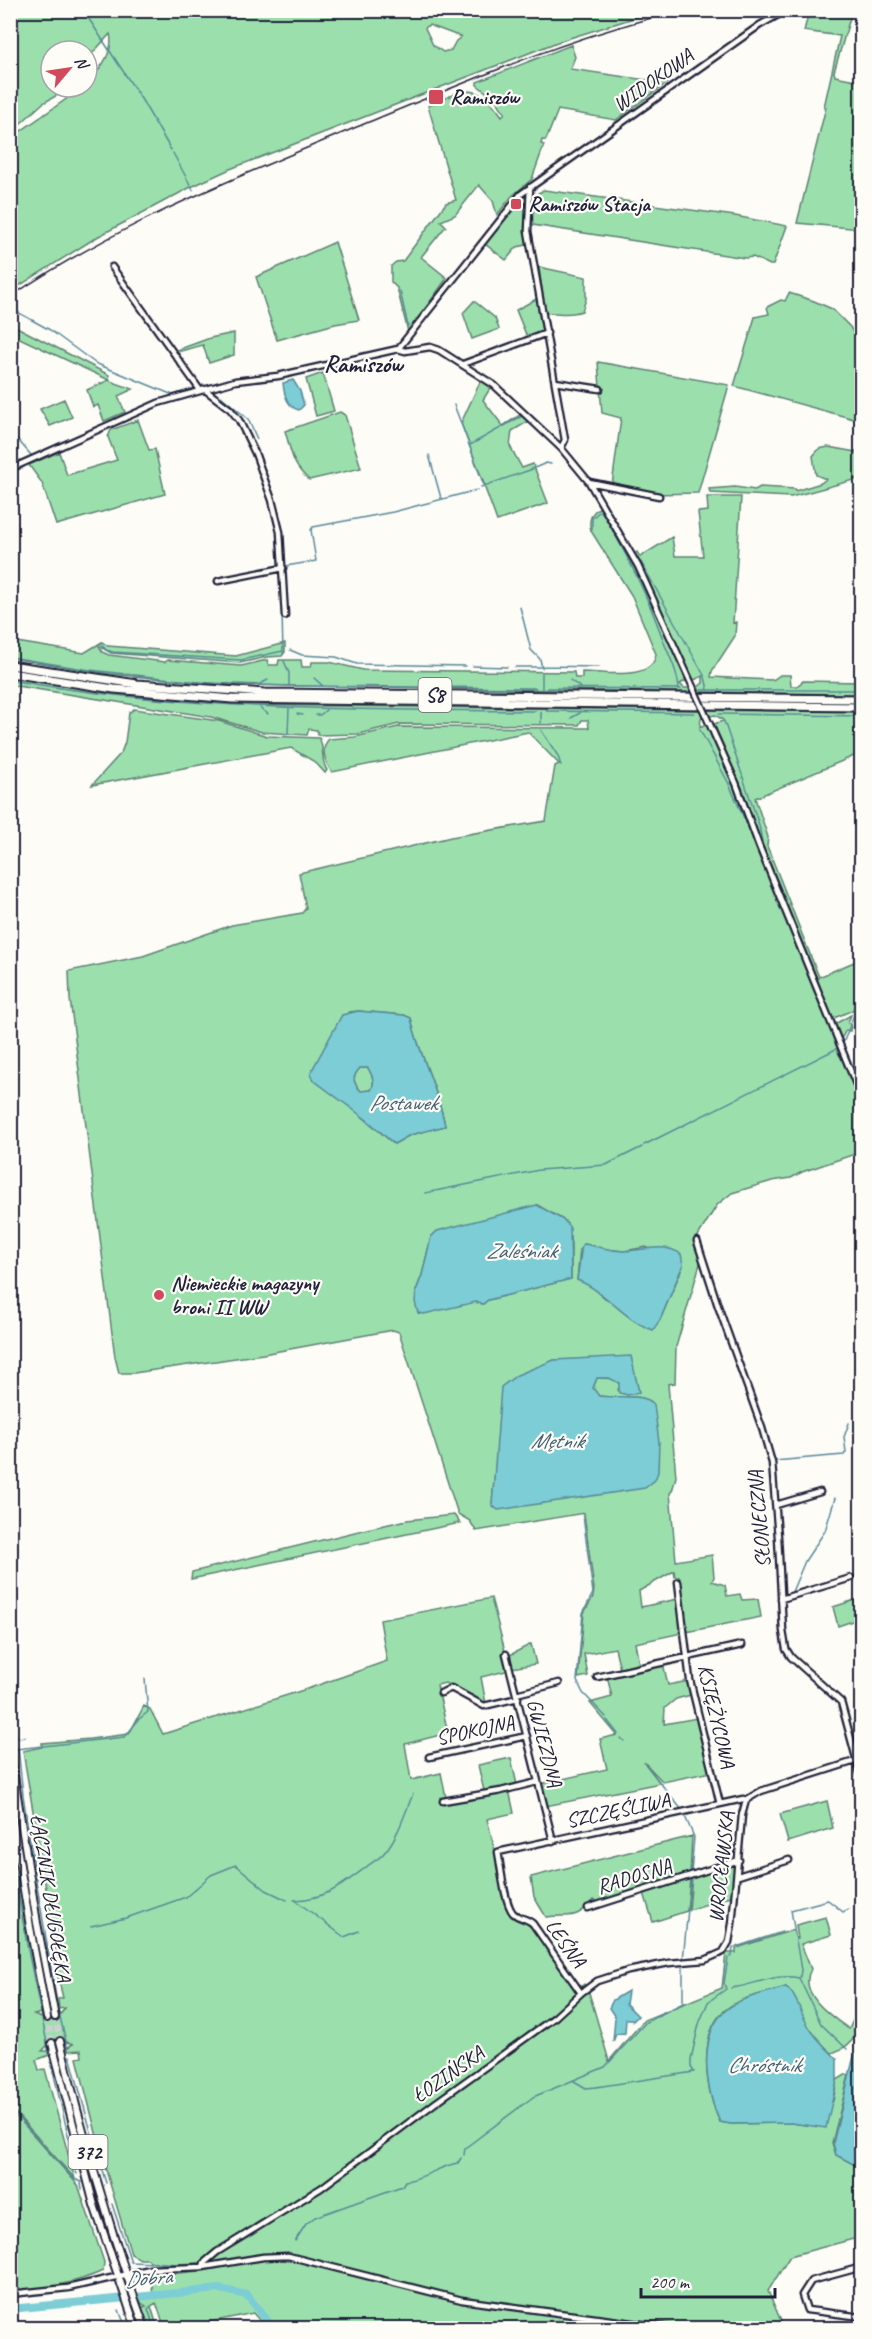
<svg xmlns="http://www.w3.org/2000/svg" width="872" height="2339" font-family="Caveat,sans-serif">
	<rect width="100%" height="100%" fill="#fdfcf7"/>
	<filter id="ink" filterUnits="userSpaceOnUse"><feTurbulence type="fractalNoise" baseFrequency=".0167" numOctaves="2"/><feDisplacementMap in="SourceGraphic" scale="12" xChannelSelector="R" yChannelSelector="G"/><feConvolveMatrix kernelMatrix="1 2 1 2 8 2 1 2 1" color-interpolation-filters="sRGB"/></filter>
	<g filter="url(#ink)">
		<!-- green -->
		<path fill="#9be0ac" stroke="#5e8174" stroke-width="1.5" fill-rule="evenodd" d="M11,10H668V11L637,17L560,41L230,169L191,187L97,237L11,291V138L75,93H81C91,78 116,56 110,34L89,57L87,63V51H51V87H72L43,103L11,132ZM429,25L461,37L456,41L451,50L443,52L433,45L425,28Z
			M809,11H852L834,72L835,76L861,81V229L797,223L826,107H824L840,36L804,31Z
			M571,45L575,57L570,69L667,83L616,120L558,110L546,140H542L541,144L544,145L532,179L512,196L497,215L493,201L479,185L455,215L441,221L446,226L421,257L447,278L408,332L397,288L391,282V266L396,262L403,261L446,203L456,200L428,106C463,90 476,79 502,116L505,113L495,99L477,85V82Z
			M544,190L735,216L787,226L773,265H770L753,257L745,258L533,225L532,211L538,193Z
			M523,197L526,198V222L531,251H528L527,245L517,247L506,260L485,244Z
			M335,242L359,320L335,324L277,340L256,277Z
			M539,267L586,277V299L582,311C569,316 559,312 545,313Z
			M789,293L814,301L832,309L850,327L861,345V421L734,386L755,317L769,314L767,307L781,300L785,301Z
			M538,298L542,331L527,337L516,310Z
			M474,301L495,318L499,329L472,339L463,313Z
			M11,324L109,375L110,381L133,389L118,396L125,412L104,421L98,405L93,407L87,390L109,380L11,334Z
			M234,333V355L209,363L203,345L177,352V350L210,338Z
			M598,362L729,385L698,493L653,494L612,485L621,418L602,413Z
			M323,373L334,411L316,416L306,379Z
			M481,380L491,387L483,400L503,426L523,413L529,421L512,431L510,446L522,468L533,464L548,503L497,521L461,423Z
			M64,399L72,417L50,426L40,409Z
			M340,412L345,415L361,468L309,480C291,464 292,453 285,431Z
			M138,420L149,450L155,449L165,494L56,525L42,483L29,465L59,452L67,475L117,460L108,437L111,430Z
			M828,447L861,453V478L791,497L710,493L709,489L735,487L755,490L760,487L795,489V491L821,483L826,479L816,475L813,456L819,449Z
			M707,497H741L733,623L736,622L735,636L712,671L711,677L773,680L780,675H790L791,686H797L803,681L861,682V694L700,692L698,687L703,683V676L694,680L634,554L637,552L640,557L672,537L675,556H703L698,512L708,511Z
			M601,507L631,558L687,680L680,684L684,688H691L693,692L230,685L110,674L11,658L10,641L84,653L102,642L108,646L236,656L285,643V652L282,656L267,657L240,663L111,653L99,646L102,652L109,655L165,662L168,660L241,666L267,660L269,665H278L279,660H301L302,667H311L312,662H329L363,670L574,672L575,678H582V672C603,672 653,682 656,654L632,596L591,531C588,521 591,511 601,507Z
			M10,677L140,697L251,705L861,712V753L755,798L768,837L767,846L819,977L861,959V986L853,1010L834,1018L835,1024L851,1015L848,1023L851,1025L850,1031L846,1030L841,1039L836,1027L832,1030L839,1048L837,1049L839,1055H842L861,1104V1152L802,1172L791,1178L772,1181L732,1193L717,1205L698,1236L701,1260L676,1347L675,1383L668,1384L676,1477L672,1491L670,1493L676,1561L712,1555L714,1577L712,1581L725,1585L727,1596L740,1594L742,1600L758,1599L761,1617L686,1632L679,1577H675L674,1571L639,1591L641,1607L678,1599L682,1633L635,1643L639,1664L620,1669L615,1648L584,1654L588,1676L578,1678L584,1613L593,1597L594,1589L584,1513L476,1531L470,1521L458,1514L399,1332L393,1330L263,1354L134,1373H119L115,1357L70,999L69,971L143,956L232,925L302,913L306,908L299,873L451,837L546,821L555,766L559,764L528,732L332,772C325,763 320,748 329,739L355,737L398,727L589,728L588,720H582L579,725L399,724L358,734L318,735L317,730L309,729L307,735L262,732L211,717L11,685ZM715,715L722,719L723,721L714,724L743,790L761,845L708,723L700,727L701,718ZM358,1011L404,1015L411,1018C419,1055 438,1088 445,1126L410,1135L394,1144L311,1072L349,1012ZM537,1205L565,1221L571,1243V1279L488,1300L483,1304L416,1291L422,1275L431,1237ZM584,1244L604,1249L624,1251L646,1247L683,1266L660,1320L605,1298L590,1285L577,1280L580,1249ZM554,1360H588L639,1393L618,1390L620,1386C616,1376 606,1379 597,1378L593,1388L598,1396C614,1399 646,1392 654,1405L494,1508L492,1505L502,1387Z
			M134,709L219,721L267,736L319,738C325,747 320,760 327,770L325,773L315,762L291,748L92,785L121,753L125,742L129,713Z
			M360,1068H368C372,1075 376,1083 371,1090L361,1091C352,1082 352,1076 360,1068Z
			M454,1515L460,1523L191,1579L192,1572L367,1529L407,1520Z
			M491,1598L510,1670L481,1677L486,1704H484L445,1683L437,1685L448,1733L405,1744L411,1780L441,1773L447,1802L509,1790L514,1813L487,1819L511,1913L516,1918L533,1925L577,1990L584,1984L588,1989L609,2061L644,2020L722,1988L726,1953H736V1949L740,1947L793,1930L796,1939H798L796,1925L826,1917L831,1935L801,1944L811,1969C797,1994 832,2017 849,2029L861,2003C861,2028 857,2045 832,2053C818,2042 807,2027 799,2011C794,2001 795,1994 786,1987C767,1993 745,1996 729,2007C696,2029 705,2091 720,2122L731,2124L791,2123L807,2125L833,2101L837,2080L847,2074L849,2075L832,2143L836,2155L861,2168V2237L790,2256L768,2291L784,2328H266L253,2313L182,2328H165L156,2303L151,2306L157,2326L148,2328L140,2308L146,2306L141,2303L139,2297L153,2295L151,2276L198,2271V2263L176,2264L150,2262L148,2259H140L131,2254L103,2160L77,2058L82,2057L81,2050L68,2051V2047L73,2044C61,2039 51,2040 42,2051H48L50,2055L36,2060L39,2070L45,2069L75,2179L11,2108V1832L43,2017L41,2013L34,2015C45,2021 58,2020 65,2008L59,2009L58,1999L63,1998L56,1968L59,1967L23,1751L42,1747V1743L90,1739L129,1734L144,1706L150,1709L163,1734L310,1688L387,1661L380,1620Z
			M861,1598V1618L838,1626L833,1607Z
			M531,1644L536,1664L512,1668L510,1655Z
			M663,1663L668,1685L689,1681L691,1695L676,1699L665,1708L664,1724L697,1718L711,1772L663,1782L644,1762L660,1783L546,1806L540,1784L607,1769L600,1739L617,1735L590,1703L612,1697L607,1676Z
			M511,1758L517,1785L484,1791L478,1765Z
			M827,1801L833,1828L788,1842L780,1814Z
			M692,1836L690,1875L607,1901L598,1902L594,1900C572,1923 572,1913 546,1917L534,1897L531,1877Z
			M737,1863L734,1895L689,1910L692,1877Z
			M690,1878L687,1911L653,1922L644,1893Z
			M11,2110L78,2185L104,2262L103,2271C74,2284 42,2289 11,2290Z"/>
		<!-- water -->
		<path fill="#7ccdd6" stroke="#588998" stroke-width="1.5" fill-rule="evenodd" d="M293,380L300,391L304,405L299,410C287,407 284,395 283,383Z
			M358,1011L404,1015L411,1018C419,1055 438,1088 445,1126L410,1135L394,1144L367,1120L312,1079L311,1072L342,1015ZM360,1068H368C372,1075 376,1083 371,1090L361,1091C352,1082 352,1077 360,1068Z
			M537,1205L565,1221L570,1228L571,1279L488,1300L483,1304L476,1302L424,1314L418,1313L415,1302L416,1291L422,1275L431,1237L437,1231Z
			M585,1244C597,1247 610,1250 623,1251C643,1251 662,1242 681,1254L683,1265L660,1320L653,1330C623,1320 606,1291 577,1280L582,1245Z
			M631,1356L639,1392L628,1395L619,1393V1383L609,1378H597L593,1388L599,1396C614,1399 646,1392 654,1405L659,1442L658,1472L655,1480L645,1488L498,1510L492,1505L501,1387L517,1375L554,1360Z
			M786,1987C797,1995 801,2015 809,2027C817,2040 827,2048 837,2059V2080L826,2128L791,2123L731,2124L720,2122C705,2090 696,2030 730,2007C745,1996 768,1993 786,1987Z
			M628,1991L626,2004L638,2016L633,2021L632,2019H626L625,2033L616,2034L613,2042L615,2017L609,2008L613,2000Z
			M861,2042V2168L836,2155L833,2143L853,2060Z"/>
		<g fill="none" stroke-linecap="round" stroke-linejoin="round">
			<!-- stream -->
			<path stroke="#588998" stroke-width="1.5" d="M83,10L140,97L171,150
				M10,13L15,10
				M173,153L193,190
				M400,291L408,326
				M10,308L50,330L95,363L107,368L173,395L195,388
				M221,396L248,419L257,439
				M454,405L485,486
				M10,431L31,455
				M88,431L157,400
				M470,445L522,416
				M429,455L441,498
				M10,465L80,434
				M10,473L24,467
				M481,487L530,470L546,463L551,464
				M592,530V518L601,510C628,556 647,594 665,645C671,659 678,674 679,689
				M641,562L705,677L708,690
				M286,566L316,561L311,530L313,527L393,512L477,490
				M520,607L531,650L540,659L542,668
				M282,612L283,653
				M101,644L106,650L113,652L241,660L283,651
				M290,650L302,655L336,657L357,664L466,666
				M10,657L90,670L208,683L289,686L536,688
				M284,661L289,673V685
				M473,666L507,667
				M542,666L599,667
				M515,667H541
				M542,673V689
				M314,678L323,686
				M10,680C185,711 360,710 536,711
				M570,680L581,688
				M258,685L268,680
				M547,688L681,689
				M701,690H862
				M260,708L268,714
				M546,711L694,713
				M297,714L303,715
				M719,714L862,716
				M316,715H320L326,710
				M571,718L580,713
				M724,721L759,825L762,842
				M541,723V711
				M541,730L558,756L561,766
				M700,730L728,782L755,843
				M288,733L289,709
				M856,1009L862,993
				M842,1046L854,1015
				M847,1057L862,1091
				M644,1145L838,1048
				M425,1193L539,1170L606,1165L642,1147
				M774,1461L844,1455L846,1452L844,1437L849,1423
				M583,1516L593,1593L583,1613L577,1681L583,1693L606,1717
				M791,1594L805,1561L825,1531L835,1498
				M607,1720L618,1734
				M15,1731L18,1738L25,1737
				M621,1738L624,1741
				M18,1748L23,1795L37,1885L58,2009L68,2049
				M16,1749L125,1737L139,1719L148,1712L145,1679
				M646,1765L682,1810
				M684,1814L694,1837L691,1873
				M10,1847L28,1950L49,2053
				M294,1900C326,1899 341,1886 365,1868C371,1863 379,1859 384,1853C398,1837 405,1813 413,1794
				M295,1900L344,1937L359,1931
				M91,1926L126,1918L186,1897L211,1875L236,1865L266,1890L287,1900
				M730,1957L732,1956L733,1948L782,1932
				M683,1960L691,1878
				M683,1965V2002
				M800,1977L801,1970L791,1910L828,1900L843,1912L849,1909
				M731,1988C756,1985 774,1973 799,1978L821,2024L847,2049
				M726,1989L724,1983L728,1958
				M70,2056L93,2139
				M51,2062L69,2139
				M574,2081L586,2088L596,2087L694,2072L691,2067V2059L699,2024L708,2002L726,1989
				M10,2109L12,2111
				M16,2115L74,2179L82,2182
				M464,2155L465,2148L533,2097L605,2067L646,2022L685,2002
				M102,2170L106,2183
				M76,2171L77,2174
				M81,2183L82,2190
				M112,2204L131,2262L182,2264
				M295,2241L306,2224L315,2217L402,2186L405,2181C424,2179 439,2166 458,2163L461,2158
				M150,2307L148,2309L154,2327
				M119,2310L126,2328"/>
			<!-- river -->
			<path stroke="#7ccdd6" stroke-width="8" d="M10,2309L220,2289L247,2295L273,2328"/>
			<!-- major-tunnel -->
			<path stroke="#d1d0d1" stroke-width="6" stroke-dasharray="6 3" stroke-linecap="butt" d="M55,2017L60,2041
				M47,2018L52,2043"/>
			<defs>
				<path id="minor" d="M530,187L528,231L565,440L561,448
					M112,267L200,390
					M398,349L521,194L760,25L787,10
					M463,364L547,333
					M555,382L600,389
					M204,389L230,409L239,420L255,453L272,500L280,532L285,616
					M10,469L158,403L235,381L278,376L398,349L405,351L430,347L439,350L494,385L561,448L589,482L638,566L693,687
					M589,482L659,496
					M218,581L283,568
					M706,716L736,783L759,846L862,1099
					M697,1241L718,1306L762,1428L772,1463L778,1537L783,1631L786,1649L791,1657L841,1702L862,1780
					M776,1505L820,1492
					M678,1582L690,1680L720,1804
					M781,1599L851,1578
					M506,1654L553,1841
					M597,1677L742,1645
					M441,1693L451,1688L484,1706L518,1698
					M516,1694L559,1683
					M429,1757L527,1736
					M862,1788L859,1805L862,1843
					M443,1801L501,1791L537,1782
					M738,1876L789,1860
					M588,1908L739,1860
					M581,1993L533,1924C528,1918 519,1919 513,1913C504,1902 501,1867 498,1852L743,1799L746,1800
					M203,2267L204,2263L217,2252L321,2188L435,2103L555,2017L581,1993L597,1981L628,1971L669,1963L705,1960L723,1952L729,1942L732,1924L742,1815L746,1800L761,1791L855,1761
					M862,2267L811,2281L802,2295L807,2310L862,2317
					M10,2294L68,2288L150,2269L203,2267L263,2257L288,2256L462,2300L670,2328"/>
				<path id="major" d="M10,1750L37,1923L55,2017
					M10,1804L30,1927L47,2018
					M60,2041C83,2139 111,2234 145,2328
					M52,2043L94,2205L136,2328"/>
				<path id="highway" d="M10,665L137,684L265,693L862,699
					M10,673L114,689L232,699L862,707"/>
			</defs>
			<!-- minor casing -->
			<use href="#minor" stroke="#22223b" stroke-width="9"/>
			<!-- major casing -->
			<use href="#major" stroke="#22223b" stroke-width="10"/>
			<!-- highway casing -->
			<use href="#highway" stroke="#22223b" stroke-width="11"/>
			<!-- minor -->
			<use href="#minor" stroke="#fdfcf7" stroke-width="4.5"/>
			<!-- major -->
			<use href="#major" stroke="#fdfcf7" stroke-width="6"/>
			<!-- highway -->
			<use href="#highway" stroke="#fdfcf7" stroke-width="7"/>
			<!-- rail -->
			<path stroke="#22223b" stroke-width="1.5" d="M10,297C120,222 243,175 364,124C469,81 573,35 684,10"/>
			<defs>
				<path id="minor-bridge" d="M693,687L706,716"/>
			</defs>
			<!-- minor-bridge casing -->
			<use href="#minor-bridge" stroke="#22223b" stroke-width="9" stroke-linecap="butt"/>
			<!-- minor-bridge -->
			<use href="#minor-bridge" stroke="#fdfcf7" stroke-width="4.5"/>
		</g>
	</g>
	<!-- markers -->
	<g fill="#d1495b" stroke="#fdfcf7" stroke-width="2">
		<rect x="428" y="89" width="16" height="16" rx="3"/>
		<rect x="510" y="198" width="12" height="12" rx="3"/>
		<circle cx="159" cy="1295" r="6"/>
	</g>
	<g text-anchor="middle" dominant-baseline="central" stroke-width="4.5" stroke-linejoin="round" paint-order="stroke">
		<!-- shield labels -->
		<g fill="#fdfcf7" stroke="#646373" stroke-width="1.5">
			<rect x="418.5" y="678" width="33" height="34" rx="4.5"/>
			<rect x="68.5" y="2135" width="39" height="34" rx="4.5"/>
		</g>
		<g font-size="20" font-weight="bold" fill="#22223b">
			<text x="435" y="695">S8</text>
			<text x="88" y="2152">372</text>
		</g>
		<!-- street labels -->
		<g font-size="21" fill="#22223b" stroke="#fdfcf7">
			<text transform="translate(653 80) rotate(-35)">WIDOKOWA</text>
			<text transform="translate(759 1519) rotate(-95)">SŁONECZNA</text>
			<text transform="translate(717 1716) rotate(77)">KSIĘŻYCOWA</text>
			<text transform="translate(475 1730) rotate(-12)">SPOKOJNA</text>
			<text transform="translate(545 1743) rotate(76)">GWIEZDNA</text>
			<text transform="translate(618 1810) rotate(-12)">SZCZĘŚLIWA</text>
			<text transform="translate(721 1867) rotate(-84)">WROCŁAWSKA</text>
			<text transform="translate(634 1876) rotate(-17)">RADOSNA</text>
			<text transform="translate(51 1898) rotate(81)">ŁĄCZNIK DŁUGOŁĘKA</text>
			<text transform="translate(566 1943) rotate(55)">LEŚNA</text>
			<text transform="translate(448 2074) rotate(-35)">ŁOZIŃSKA</text>
		</g>
		<!-- poi labels -->
		<g font-size="21" font-weight="bold" fill="#22223b" stroke="#fdfcf7" text-anchor="start">
			<text x="450" y="97">Ramiszów</text>
			<text x="528" y="204">Ramiszów Stacja</text>
			<text x="171" y="1283">Niemieckie magazyny<tspan x="171" dy="24">broni II WW</tspan></text>
		</g>
		<!-- water labels -->
		<g font-size="22" font-style="italic" fill="#425e71" stroke="#fdfcf7">
			<text x="403" y="1103">Postawek</text>
			<text x="521" y="1251">Zaleśniak</text>
			<text x="557" y="1441">Mętnik</text>
			<text x="764" y="2065">Chróstnik</text>
			<text transform="translate(148 2278) rotate(-5)">Dobra</text>
		</g>
		<!-- quarter labels -->
		<g font-size="24" font-weight="bold" fill="#22223b" stroke="#fdfcf7">
			<text x="363" y="364">Ramiszów</text>
		</g>
	</g>
	<!-- margin -->
	<rect width="872" height="2339" fill="none" stroke="#fdfcf7" stroke-width="36"/>
	<rect x="18" y="18" width="836" height="2303" fill="none" stroke="#22223b" stroke-width="2" filter="url(#ink)"/>
	<!-- north arrow -->
	<g transform="translate(69 69) rotate(61)"><circle r="28" fill="#fdfcf7" stroke="#a5a5ac" stroke-width="1.5"/>
	<path d="M0-4.5L10 22L0 15L-10 22Z" fill="#d1495b"/>
	<text y="-9" font-size="16" font-weight="bold" text-anchor="middle" fill="#22223b">N</text>
	</g>
	<!-- scale -->
	<path d="M641 2288v9h134v-9" fill="none" stroke="#22223b" stroke-width="3"/>
	<text x="650" y="2288" font-size="18" fill="#22223b" stroke="#fdfcf7" stroke-width="4.5" paint-order="stroke">200 m</text>
</svg>
